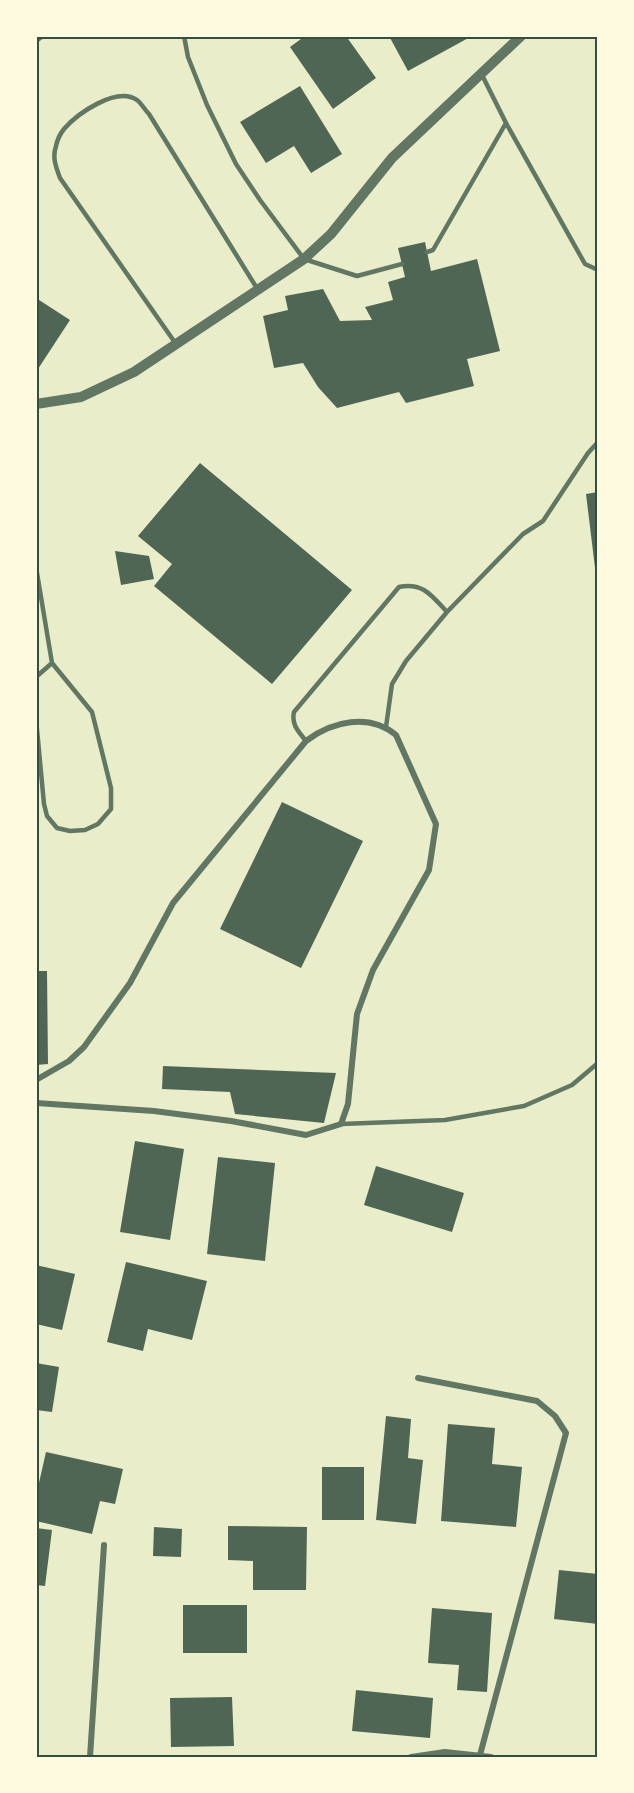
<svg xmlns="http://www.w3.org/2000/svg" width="634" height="1793" font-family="'DejaVu Sans',sans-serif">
	<rect width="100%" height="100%" fill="#e9edc9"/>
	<!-- building -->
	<path fill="#4f6655" d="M305,36H346L376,78L333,109L290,47Z
		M389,36H472L408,71Z
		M300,86L342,154L311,173L294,146L266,163L240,122Z
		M425,242L431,271L477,259L500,351L467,359L474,386L406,403L399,392L337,408L318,387L303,363L274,368L263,316L288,310L285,296L323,289L340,321L372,320L365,307L393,300L388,282L405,277L398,248Z
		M36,298L70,320L36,372Z
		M200,463L352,590L272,684L154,586L172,564L138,536Z
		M598,492V575L596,576L586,494Z
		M115,551L149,556L154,579L121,585Z
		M282,802L363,841L301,968L220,929Z
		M36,971H47L48,1064L36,1065Z
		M163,1066L336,1073L324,1123L235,1114L230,1092L162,1089Z
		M135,1141L184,1149L170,1240L120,1232Z
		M218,1157L275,1163L265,1261L207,1254Z
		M376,1166L464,1193L452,1232L364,1205Z
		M126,1262L207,1281L192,1340L148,1329L143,1351L107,1342Z
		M36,1265L75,1274L62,1330L36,1324Z
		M36,1363L59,1367L52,1412L36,1410Z
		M386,1416L411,1419L408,1458L423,1460L416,1524L376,1520Z
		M448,1424L495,1428L492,1464L522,1467L516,1527L441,1521Z
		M46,1452L123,1469L115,1504L100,1501L92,1534L36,1521V1496Z
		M322,1467H364V1520H322Z
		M228,1526L307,1527L306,1590H253V1561L228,1560Z
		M154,1527L182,1529L181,1557L153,1556Z
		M36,1528L52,1530L45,1586L36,1585Z
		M559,1570L598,1574V1624L554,1619Z
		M183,1605H247V1653H183Z
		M432,1608L492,1613L487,1692L457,1690L459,1665L428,1663Z
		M356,1690L433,1698L430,1738L352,1731Z
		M232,1697L234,1746L171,1747L170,1698Z"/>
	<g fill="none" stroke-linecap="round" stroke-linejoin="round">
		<!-- service -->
		<path stroke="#617663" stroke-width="4.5" d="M184,36L188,57L207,105L236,164L260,200L304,259L357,276L402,264
			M36,41L43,36
			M481,73L506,123L585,264L598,270
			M427,252L433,250L506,123
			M176,344L60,178C56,167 52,158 56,146C57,141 60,134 64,129C77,114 116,86 137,100C141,103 145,110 149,114L258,290
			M36,567L52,663L92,712L111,788V809L98,824L85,830L70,831L57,828L47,816L44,804L36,719
			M36,677L52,663
			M386,727L392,684L406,661L447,612L523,534L543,521L588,453L598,442
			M306,741C299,732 291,725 294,712L399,587C423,582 432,596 447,612
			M341,1124L445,1120L524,1106L572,1085L598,1063"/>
		<!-- minor -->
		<path stroke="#617663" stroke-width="6" d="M36,1080L69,1061L84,1047L130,983L173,903L306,741C332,721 369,713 396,735L436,824L429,870L373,970L357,1014L348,1104L341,1124L306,1135L231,1121L154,1111L36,1103
			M418,1378L537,1401L555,1416L566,1433L480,1755
			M90,1757L104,1545
			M411,1757L445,1752L491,1757"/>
		<!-- tertiary -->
		<path stroke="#617663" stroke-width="10" d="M36,404L81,397L134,372L304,259L331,234L392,158L521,36"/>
	</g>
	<!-- border -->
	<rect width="634" height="1793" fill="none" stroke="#fefae0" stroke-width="75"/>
	<rect x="38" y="38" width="558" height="1718" fill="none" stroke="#344e41" stroke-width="2"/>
</svg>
